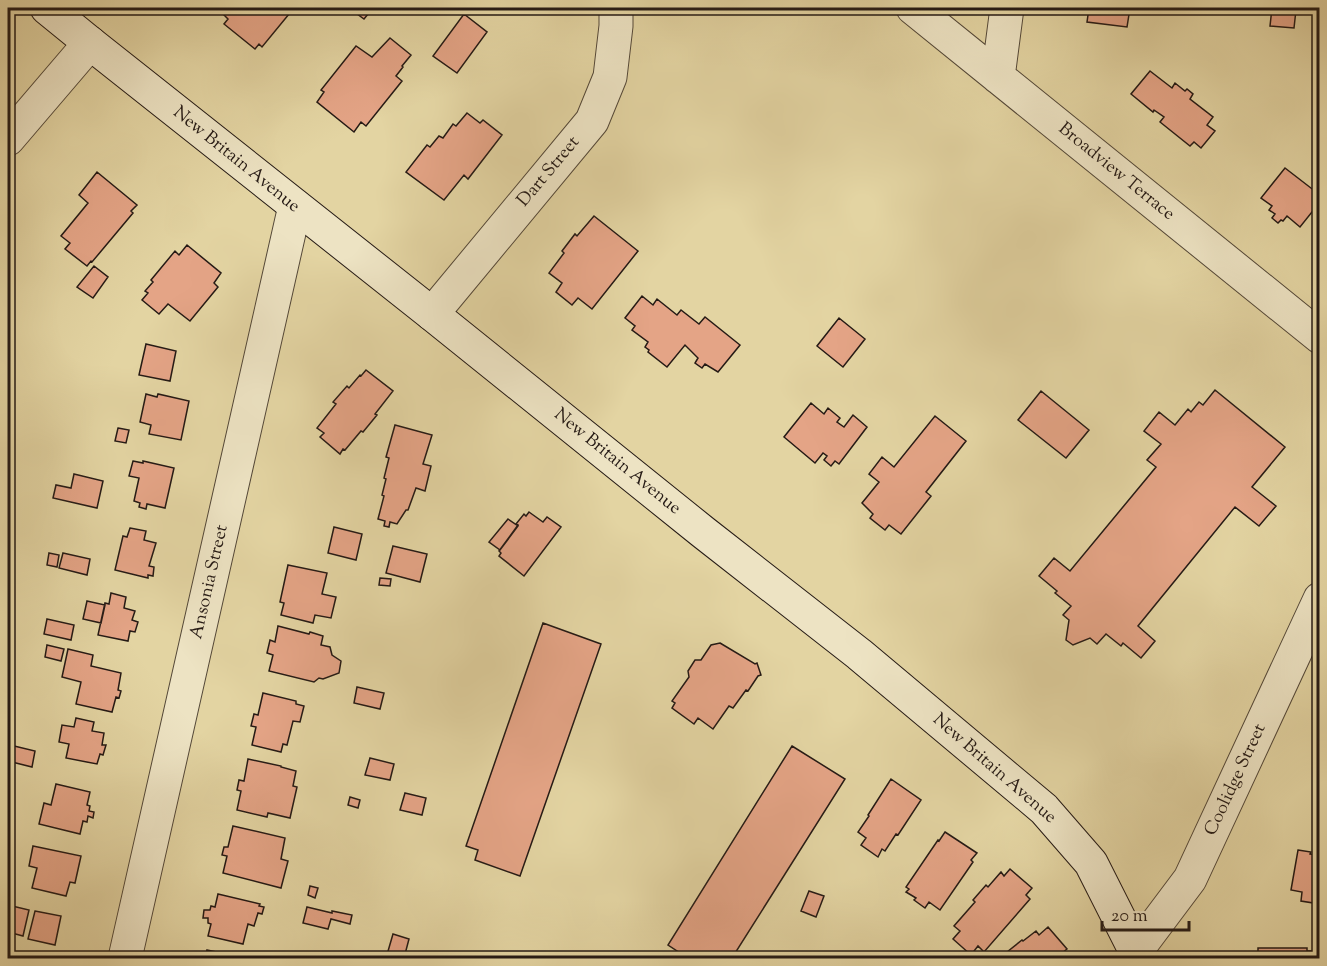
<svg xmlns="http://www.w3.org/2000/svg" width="1327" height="966" font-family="'Sorts Mill Goudy',serif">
	<rect width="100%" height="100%" fill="#e3d4a2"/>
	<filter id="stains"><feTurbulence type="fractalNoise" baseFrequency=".00333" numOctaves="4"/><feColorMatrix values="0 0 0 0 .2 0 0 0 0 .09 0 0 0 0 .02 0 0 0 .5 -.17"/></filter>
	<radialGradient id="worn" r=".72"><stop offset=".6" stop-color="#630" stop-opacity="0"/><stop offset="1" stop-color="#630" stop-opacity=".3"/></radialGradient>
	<!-- building -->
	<path fill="#e4a486" stroke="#251a15" stroke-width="1.5" d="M230,8H294L262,47L259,44L255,49L224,24L228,19L224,15Z
		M349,8H373L364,19Z
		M1089,8H1130L1127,27L1087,22Z
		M1272,8L1296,10L1294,28L1270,26Z
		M464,14L487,32L457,73L433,56Z
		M1314,28L1320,29V43H1313Z
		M390,38L411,55L402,66L403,67L396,76L402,81L366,126L361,122L354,132L317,102L324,92L321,90L356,46L372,57Z
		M1150,71L1172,88L1175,83L1185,91L1187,89L1193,94L1190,99L1213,117L1207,125L1215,131L1201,148L1194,142L1190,146L1160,122L1164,117L1154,110L1153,112L1131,94Z
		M467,113L480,123L483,120L502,135L468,179L464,175L444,200L406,172L427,145L430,147L439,136L443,138L453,124L456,126Z
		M1285,168L1320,195V202L1300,227L1287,216L1283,221L1281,220L1278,223L1272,218L1275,214L1269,210L1272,206L1261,198Z
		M97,172L137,205L131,211L133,213L92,262L91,261L87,266L65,249L70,243L61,236L88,203L79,195Z
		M594,216L638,251L592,309L578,298L572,305L556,292L562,283L549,273L564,253L562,251L575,234L577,236Z
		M187,245L221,273L214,283L218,287L190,321L168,304L159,314L142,300L148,293L145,291L153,282L151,280L175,251L179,255Z
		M94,266L108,277L93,298L77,287Z
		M642,296L653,305L657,299L677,315L681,310L699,324L705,317L740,345L718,372L705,364L702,368L695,363L698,358L685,345L667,367L648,352L649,350L645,347L648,342L632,330L635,326L625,318Z
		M839,318L865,339L843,367L817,346Z
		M146,344L176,351L170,381L139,375Z
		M366,370L393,391L375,414L377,415L363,432L361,431L345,450L343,449L340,454L320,437L324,433L317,428L336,404L333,402L347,386L349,388L360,375L361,376Z
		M1215,390L1285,447L1252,487L1276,506L1259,526L1235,507L1138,626L1155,641L1141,658L1123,643L1121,646L1106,634L1097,644L1090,638L1073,645L1066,640L1069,620L1063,615L1071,606L1055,593L1057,591L1039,576L1054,558L1070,571L1156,467L1147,460L1161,444L1144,431L1159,412L1175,425L1188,409L1191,412L1199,402L1203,405Z
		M1041,391L1089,430L1066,458L1018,420Z
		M146,394L157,397L158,394L189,401L181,440L149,434L151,425L140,422Z
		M811,403L824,414L828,408L840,418L837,422L844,427L853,415L867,427L839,464L835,461L831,466L824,460L827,456L823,453L815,463L784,437Z
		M935,416L966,441L926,492L931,496L901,534L889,525L885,530L870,518L873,514L862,503L879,482L869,474L882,457L894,467Z
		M395,425L432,435L423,464L431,466L425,491L416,488L408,510H406L397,524L390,522L389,527L384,526L385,521L378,519L384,496L382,495L386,479L384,478L389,458L386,457Z
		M118,428L129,430L126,443L115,441Z
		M133,461L143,463V461L174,468L165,508L147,504L146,509L139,507L140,503L134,501L139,478L129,476Z
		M74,474L103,481L97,508L53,498L56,485L71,488Z
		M529,512L543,522L547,517L561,527L524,576L499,556L501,553L499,551L518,525L516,524L524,514L526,516Z
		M508,519L518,526L500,550L489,542Z
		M334,527L362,534L356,560L328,553Z
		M130,528L146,531L144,540L156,543L149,566L154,567L153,576L148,575V578L115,570L123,536L127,537Z
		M393,546L427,554L420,582L386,573Z
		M49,553L59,555L57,567L47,565Z
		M63,553L90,559L87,575L59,568Z
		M288,565L327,573L322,594L336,597L331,618L315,615L313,623L281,615L284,603L280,602Z
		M380,578L391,579L390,586L379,585Z
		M111,593L126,597L124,608L135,611L132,620L138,622L135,632L130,631L128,641L98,635L105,603L109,604Z
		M87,601L105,605L101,623L83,619Z
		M47,619L74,625L71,640L44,634Z
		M543,623L601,644L520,876L475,860L478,850L466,846Z
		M278,626L309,634L310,632L323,636L321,645L330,647L332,655L341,661L339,673L323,679L319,678L314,682L269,671L273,655L267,653L270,640L275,642Z
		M720,643L755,664L757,663L761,675L758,676L748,691L746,690L733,708L729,706L713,729L698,718L694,724L672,708L675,703L672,701L689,677L688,671L695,660H701L711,645Z
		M47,645L64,649L61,661L45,657Z
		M68,649L93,655L91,666L121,673L118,690L121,691L119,698L116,697L112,712L76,704L81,682L62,677Z
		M357,687L384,693L380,709L354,703Z
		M263,693L296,701V704L304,706L300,722L293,721L287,745L283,744L281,752L252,745L256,727L251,726L254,714L258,715Z
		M76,718L94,722L92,731L104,733L102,745H106L103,755L100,754L97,764L66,758L69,744L59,742L62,725L74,727Z
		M10,745L35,751L32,767L8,761Z
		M792,746L845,779L732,958H676L680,953L668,945Z
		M370,758L394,764L390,780L365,775Z
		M248,759L281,766V767L296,771L293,786L297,787L290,818L268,813L267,817L237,810L241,791L237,790L239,780L244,781Z
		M891,779L921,800L898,835L896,834L885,851L882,849L878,857L861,845L866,838L858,832L869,816L868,815Z
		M56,784L90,792L87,805L90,806L89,811L94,812L93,818L88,816L87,822L83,821L80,834L39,824L44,803L51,805Z
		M405,793L426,798L422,815L400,810Z
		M350,797L360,800L358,808L348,805Z
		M233,826L285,838L281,859L288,861L281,888L223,873L227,856L222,855L224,847H228Z
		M945,832L977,853L971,860L973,862L940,910L929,902L925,908L914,900L916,898L906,892L909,889L906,887L938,840L939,841Z
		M33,846L81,856L75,883L70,882L66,896L32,888L37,868L29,866Z
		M1298,850L1311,852L1310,854L1320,856V904L1301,901L1302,892L1291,890Z
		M1010,869L1032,888L1026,895L1030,899L984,952L978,946L971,955L953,939L960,931L954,926L975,902L973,900L986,885L988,887L1001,872L1004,876Z
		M310,886L318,888L315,898L308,895Z
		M809,891L824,896L816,917L801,911Z
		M218,894L260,904L259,906L264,907L262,914L258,913L254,926L248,924L243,944L208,936L211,924L208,923V918H203L204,910H210L211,906L215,907Z
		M8,905L29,910L23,936L8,932Z
		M307,907L332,913V911L352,915L350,924L331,919L328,929L303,923Z
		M35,911L61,916L55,945L28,939Z
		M1048,927L1067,949L1057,957L1059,958H1004L1009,954L1007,952L1022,940L1023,941L1036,931L1039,935Z
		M393,934L409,939L404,958H386Z
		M1258,948H1307V951H1320V958H1258Z
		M207,950L241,957V958H205Z"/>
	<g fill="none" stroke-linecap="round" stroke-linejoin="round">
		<defs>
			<path id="minor" d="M913,8L1320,337
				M998,77L1007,8
				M8,139L90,43
				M432,314L592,121L610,77L616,26V8
				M1136,951L1190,879L1320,599
				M125,958L295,206"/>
			<path id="secondary" d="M47,8L90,43L432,314L703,532L859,654L1044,809L1091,863L1139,958"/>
		</defs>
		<!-- minor casing -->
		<use href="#minor" stroke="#544838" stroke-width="35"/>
		<!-- secondary casing -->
		<use href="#secondary" stroke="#251a15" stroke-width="35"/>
		<!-- minor -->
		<use href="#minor" stroke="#ede3c3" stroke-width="33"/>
		<!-- secondary -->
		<use href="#secondary" stroke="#ede3c3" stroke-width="33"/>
	</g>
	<g text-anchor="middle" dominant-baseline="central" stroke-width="6" stroke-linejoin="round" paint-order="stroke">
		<!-- street labels -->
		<g font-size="18" fill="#251a15" stroke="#ede3c3">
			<text transform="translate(236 160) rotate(39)">New Britain Avenue</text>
			<text transform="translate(549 172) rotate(-50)">Dart Street</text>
			<text transform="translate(1116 172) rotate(39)">Broadview Terrace</text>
			<text transform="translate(617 462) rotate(39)">New Britain Avenue</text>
			<text transform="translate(210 582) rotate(-77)">Ansonia Street</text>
			<text transform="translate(994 769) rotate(41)">New Britain Avenue</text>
			<text transform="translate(1236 780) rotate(-65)">Coolidge Street</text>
		</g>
	</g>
	<!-- margin -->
	<rect width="1327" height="966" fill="none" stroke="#e3d4a2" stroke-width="30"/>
	<rect x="9" y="9" width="1309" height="948" fill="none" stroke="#251a15" stroke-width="3"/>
	<rect x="15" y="15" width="1297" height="936" fill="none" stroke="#251a15" stroke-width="1.5"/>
	<!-- scale -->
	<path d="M1102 921v9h87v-9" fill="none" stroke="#251a15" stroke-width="3"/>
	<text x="1111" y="921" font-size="18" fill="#251a15" stroke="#ede3c3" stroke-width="4.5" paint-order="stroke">20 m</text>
	<rect width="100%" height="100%" filter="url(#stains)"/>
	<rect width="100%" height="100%" fill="url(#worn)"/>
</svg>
